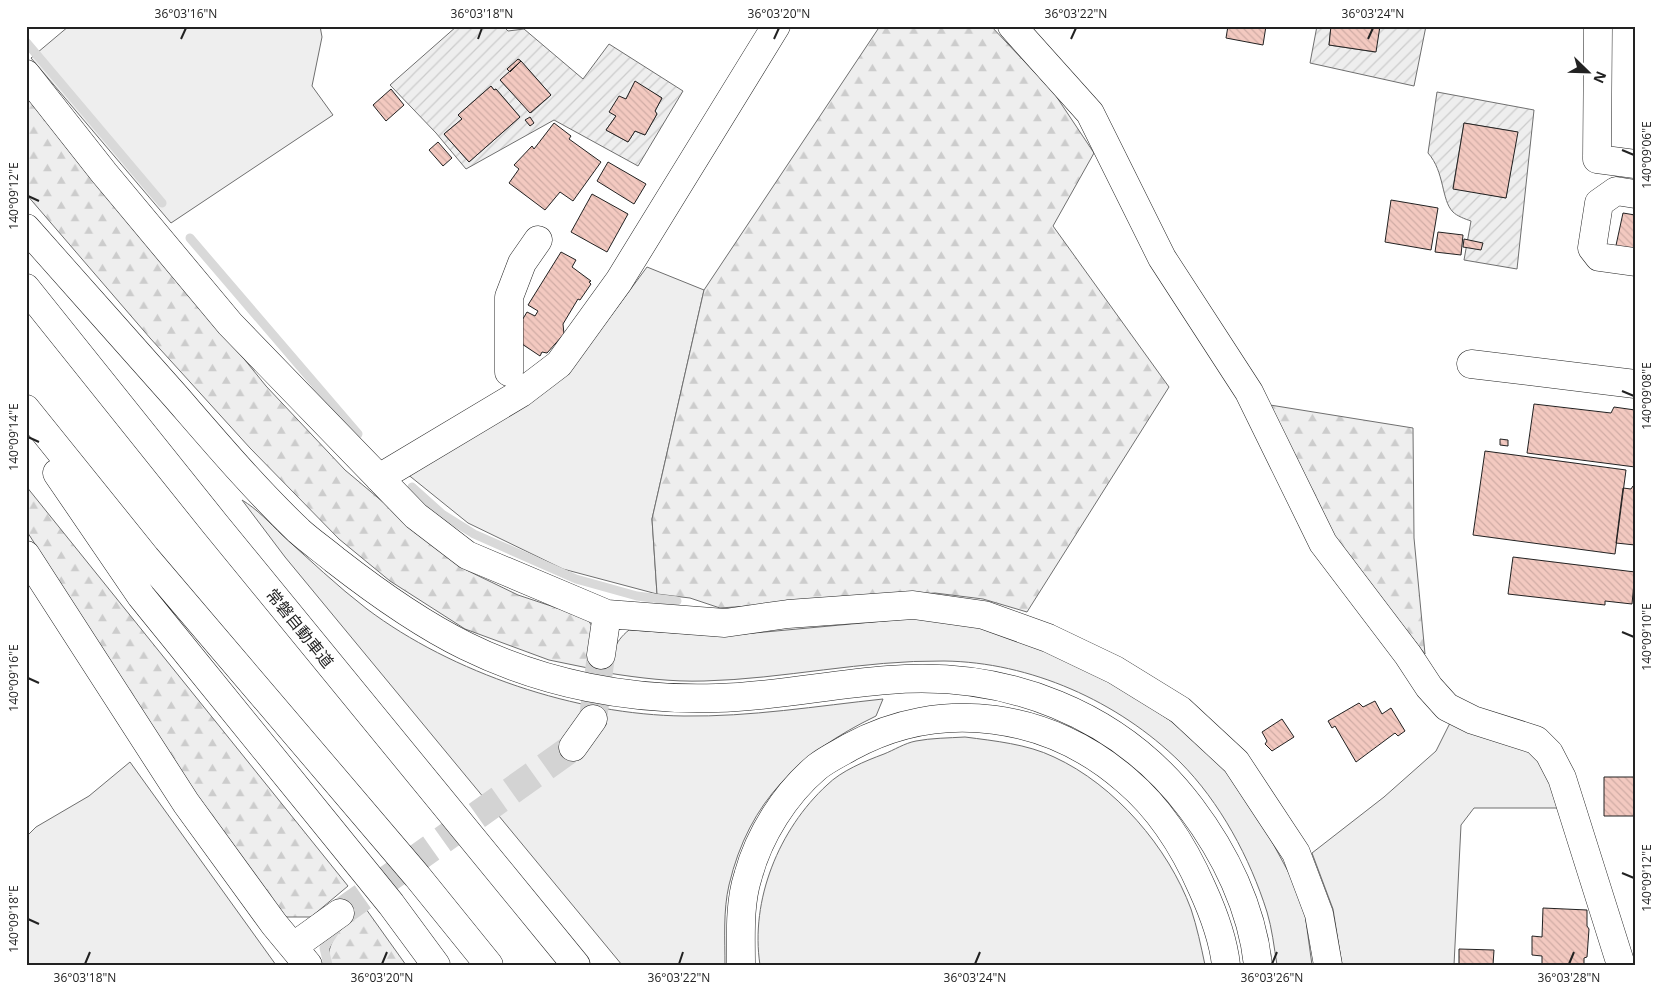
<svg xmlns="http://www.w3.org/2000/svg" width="1661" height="991" font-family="'Open Sans','Noto Sans JP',sans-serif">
	<defs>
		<pattern id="forest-firs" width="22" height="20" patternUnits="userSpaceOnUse" patternTransform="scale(1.25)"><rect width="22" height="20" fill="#eee"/><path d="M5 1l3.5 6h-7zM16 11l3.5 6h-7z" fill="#ccc"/></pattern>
		<pattern id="garden-furrows" width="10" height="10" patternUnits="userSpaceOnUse" patternTransform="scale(1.25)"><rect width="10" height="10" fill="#eee"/><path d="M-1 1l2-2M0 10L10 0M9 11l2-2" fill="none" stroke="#ccc"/></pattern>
		<pattern id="building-back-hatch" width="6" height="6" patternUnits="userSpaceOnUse" patternTransform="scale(1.25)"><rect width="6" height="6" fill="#f3c9c0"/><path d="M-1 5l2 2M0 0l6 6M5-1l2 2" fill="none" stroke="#d0aca5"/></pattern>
	</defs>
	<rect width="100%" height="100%" fill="#fff"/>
	<!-- grass -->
	<path fill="#eee" stroke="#6f6f6f" d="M69,26H320L322,37L312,86L333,115L171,223L31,58Z
		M647,267L704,290L652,519L657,594L563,569L468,523L406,473L567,375Z
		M242,500C257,509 270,523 282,535C310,560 337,586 367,609C452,673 577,715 684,716C750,717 817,706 883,699L876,716C800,753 749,800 729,885C723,911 725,939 725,965H622L285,557Z
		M927,617L972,625L1065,658L1121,687L1197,739L1222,765L1264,827L1290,875L1303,900L1312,965H1277C1274,947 1272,928 1267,912C1250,858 1220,802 1180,762C1118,701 1030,662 944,661C863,660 784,679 704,681C672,682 640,678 608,673C611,655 614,642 629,630L722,636Z
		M1451,721L1539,751L1558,808H1474L1461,825L1454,965H1342L1333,909L1312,853L1384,797L1436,751Z
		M965,737C995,741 1027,744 1054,757C1115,785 1168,847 1191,909C1197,927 1201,946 1205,965H760C750,900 779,829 827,785C841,771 865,761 884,754C894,750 905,743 916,741C931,738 949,738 965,737Z
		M130,762L276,965H26V837L36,827L89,796Z"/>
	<!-- forest -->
	<path fill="url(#forest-firs)" stroke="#6f6f6f" d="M880,26H991L1054,93L1094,153L1053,226L1169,387L1027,612L983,599L935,593L720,608L690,598L657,594L652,519L704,290Z
		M26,90L266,386L345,470L460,567L518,595L587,618L596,633L588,668L549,660L465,629L390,581L339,539L250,448L150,338L26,194Z
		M1270,405L1413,428L1414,538L1425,654L1331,535Z
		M26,486L348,886L311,917H286L269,899L193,791L26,530Z
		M366,909L406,965H333L328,958C330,934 347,923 366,909Z"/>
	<!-- garden -->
	<path fill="url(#garden-furrows)" stroke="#6f6f6f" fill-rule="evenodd" d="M457,26H503L508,31L524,29L583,79L609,44L683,91L638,166L554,120L466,169L436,133L390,85ZM519,59L551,95L531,113L500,80L510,72L507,69ZM635,82L662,98L655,111L657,114L645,135L635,131L628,142L606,130L616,116L610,112L626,99ZM491,86L494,90L496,89L520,117L469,162L444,134L462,119L458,115Z
		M1317,26H1331L1329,45L1375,52L1379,26H1426L1414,86L1310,63Z
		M1437,92L1534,110L1517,269L1464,260L1471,221C1465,219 1457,216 1453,212C1441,200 1445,172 1428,153ZM1464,123L1517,132L1506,198L1453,188Z"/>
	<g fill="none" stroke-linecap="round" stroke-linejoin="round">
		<!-- stream -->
		<path stroke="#d9d9d9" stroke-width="9" d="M26,42L162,203
			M190,238L358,434
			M412,487L442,514L474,534L576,579L637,596L677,601
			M328,965L324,948L336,929"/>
	</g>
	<!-- building -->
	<path fill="url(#building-back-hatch)" stroke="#222" d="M1228,26H1266L1263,45L1226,38Z
		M1331,26H1380L1376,52L1329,45Z
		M518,59L521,61L510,72L507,69Z
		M521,61L551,95L530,113L500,80Z
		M635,81L662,98L655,111L657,114L645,135L635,131L628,142L606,130L616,116L609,112L619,96L626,99Z
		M491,86L494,90L496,89L520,117L469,162L444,134L462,119L458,115Z
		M391,89L404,105L386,121L373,105Z
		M530,117L534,123L530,126L525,120Z
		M554,123L571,136L569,139L601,162L573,201L560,192L545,210L509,183L519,169L514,165L532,146L534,149Z
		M1464,123L1518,132L1506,198L1453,189Z
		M438,142L452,158L443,166L429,150Z
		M608,162L646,184L634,204L597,181Z
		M592,194L628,214L607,252L571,232Z
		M1391,200L1438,208L1431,250L1385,242Z
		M1623,213L1635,215V254L1615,250Z
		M1438,232L1463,235L1461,255L1435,252Z
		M1464,239L1483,243L1481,250L1463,247Z
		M561,252L576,260L572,267L591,281L589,282L591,284L580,300L578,299L563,324L564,334L547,353L542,352L540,356L522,344L521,322L527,312L535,316L538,311L528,305Z
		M1534,404L1611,413L1614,407L1635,410V467L1527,453Z
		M1500,439L1508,440V446L1500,445Z
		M1485,451L1626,470L1615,554L1473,535Z
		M1633,486H1635V545L1616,543L1623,488L1631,489Z
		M1513,557L1635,572L1632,604L1605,601V605L1508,594Z
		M1375,701L1382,714L1391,708L1405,731L1398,736L1395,733L1356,762L1335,726L1332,728L1328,721L1359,703L1363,707Z
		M1282,719L1294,737L1272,751L1265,744L1267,741L1262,732Z
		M1604,777H1635V816H1604Z
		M1543,908L1587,910V926L1589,929L1587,957L1584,958V965H1542V956L1532,955V936L1542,937Z
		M1459,949L1494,950L1493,965H1459Z"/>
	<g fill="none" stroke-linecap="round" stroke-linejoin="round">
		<!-- minor-tunnel -->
		<path stroke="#d3d3d3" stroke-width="28" stroke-dasharray="28 14" stroke-linecap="butt" d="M593,719L601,655
			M340,913L573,747"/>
		<defs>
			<path id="minor" d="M1012,26L1090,113L1162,258L1249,392L1323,543L1408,655L1429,687L1447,707L1473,720L1536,740L1549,753L1562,778L1621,965
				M1598,26L1597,159L1635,164
				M26,74L104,173L230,324L416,516L467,555L607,614L725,623L788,614L913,605L984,615L1048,638L1115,670L1180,710L1236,762L1296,853L1319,914L1328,965
				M1635,194L1616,191L1599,203L1592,248L1599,257L1635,262
				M1471,364L1635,384
				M509,372V297L522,263L538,240
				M379,478L521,393L559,364L619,281L776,26
				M26,555L186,803L274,924L308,965
				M601,655L607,614
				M573,747L593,719
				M294,946L340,913"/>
			<path id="highway" d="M26,228C76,285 127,341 177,398C216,443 255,489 299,531C310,541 323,550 335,560C376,592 419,623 466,646C543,684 631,701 717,698C774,697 831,684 888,680C1005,670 1120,713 1191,808C1225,853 1252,908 1258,965
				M26,288L215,524L576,965
				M26,409L146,558L417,876L489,965
				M57,473L141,596L391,904L436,965
				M741,965C741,936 739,904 748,876C759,835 785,794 817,767C827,759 840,753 850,747C941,697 1050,713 1127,781C1160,809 1185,849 1202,888C1213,912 1223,938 1226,965"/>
		</defs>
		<!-- minor casing -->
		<use href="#minor" stroke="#222" stroke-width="29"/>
		<!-- highway casing -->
		<use href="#highway" stroke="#222" stroke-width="29"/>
		<!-- minor -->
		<use href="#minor" stroke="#fff" stroke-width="28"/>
		<!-- highway -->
		<use href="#highway" stroke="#fff" stroke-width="28"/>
	</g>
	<!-- ticks -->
	<path fill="none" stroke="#222" stroke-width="2" d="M181,39L186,28M478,39L482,28M774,39L779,28M1071,39L1076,28M1368,39L1373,28M1622,150L1634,155M28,196L39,201M1622,391L1634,396M28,437L39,442M1622,632L1634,637M28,678L39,683M1622,873L1634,878M28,919L39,924M85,964L90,952M382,964L387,952M679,964L683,952M975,964L980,952M1272,964L1277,952M1569,964L1574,952"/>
	<g text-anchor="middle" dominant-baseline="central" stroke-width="4" stroke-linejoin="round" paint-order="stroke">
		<!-- street labels -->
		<g font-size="16" fill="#222" stroke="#fff">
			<text transform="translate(300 628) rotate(51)">常磐自動車道</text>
		</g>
	</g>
	<!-- border -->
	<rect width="1661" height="991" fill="none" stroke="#ffffff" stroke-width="55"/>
	<!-- north arrow -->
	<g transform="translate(1588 72) rotate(113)" stroke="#ffffff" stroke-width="4" paint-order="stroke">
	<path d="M0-4L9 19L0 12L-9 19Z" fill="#222222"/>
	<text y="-8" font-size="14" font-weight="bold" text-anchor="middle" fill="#222222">N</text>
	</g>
	<rect x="28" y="28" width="1606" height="936" fill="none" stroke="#222" stroke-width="2"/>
	<g font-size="12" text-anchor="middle" fill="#222">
		<text x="186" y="18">36°03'16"N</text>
		<text x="482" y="18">36°03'18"N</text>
		<text x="779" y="18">36°03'20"N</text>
		<text x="1076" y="18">36°03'22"N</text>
		<text x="1373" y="18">36°03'24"N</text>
		<text transform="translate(1647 155) rotate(-90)" y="4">140°09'06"E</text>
		<text transform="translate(14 196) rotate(-90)" y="4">140°09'12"E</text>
		<text transform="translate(1647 396) rotate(-90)" y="4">140°09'08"E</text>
		<text transform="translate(14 437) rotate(-90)" y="4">140°09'14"E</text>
		<text transform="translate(1647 637) rotate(-90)" y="4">140°09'10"E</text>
		<text transform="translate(14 678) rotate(-90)" y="4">140°09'16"E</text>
		<text transform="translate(1647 878) rotate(-90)" y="4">140°09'12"E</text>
		<text transform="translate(14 919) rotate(-90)" y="4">140°09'18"E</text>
		<text x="85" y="982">36°03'18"N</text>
		<text x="382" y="982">36°03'20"N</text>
		<text x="679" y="982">36°03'22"N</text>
		<text x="975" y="982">36°03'24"N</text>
		<text x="1272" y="982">36°03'26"N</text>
		<text x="1569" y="982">36°03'28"N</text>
	</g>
</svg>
